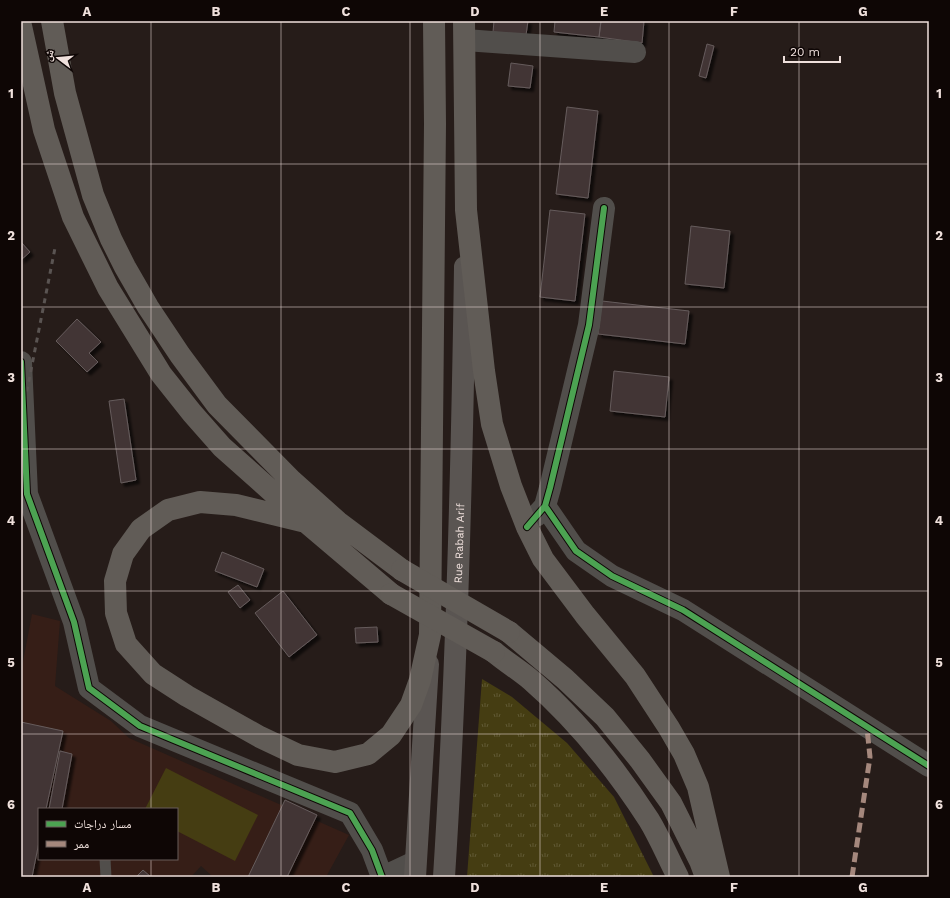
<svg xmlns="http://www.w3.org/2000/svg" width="950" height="898" font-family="'Work Sans','Noto Naskh Arabic',sans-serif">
	<defs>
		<pattern id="grass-tufts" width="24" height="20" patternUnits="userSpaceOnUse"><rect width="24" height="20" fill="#453d12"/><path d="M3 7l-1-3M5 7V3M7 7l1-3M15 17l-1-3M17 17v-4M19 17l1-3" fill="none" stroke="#605934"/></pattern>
		<filter id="shadow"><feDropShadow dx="3.5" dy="3.5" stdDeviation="1" flood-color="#0009"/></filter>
	</defs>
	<rect width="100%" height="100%" fill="#261c19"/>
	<!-- built -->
	<path fill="#361e17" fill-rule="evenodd" d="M32,614L60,621L55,686L111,721L129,738L349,835L326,877H213L201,866L191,877H21V672ZM39,809H177V859H39Z"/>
	<!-- grass -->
	<path fill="url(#grass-tufts)" d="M482,679L512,697L567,743L614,797L654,877H467Z"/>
	<!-- pitch -->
	<path fill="#453d12" d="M166,768L258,815L235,861L177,831V809H145Z"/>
	<!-- building -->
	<path fill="#423536" stroke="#665c5c" filter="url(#shadow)" d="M494,21H528L526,35L493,32Z
		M555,21H601L599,37L554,32Z
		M601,21H644L642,43L599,37Z
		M707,44L714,46L706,78L699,76Z
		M511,63L533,66L530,88L508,86Z
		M567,107L598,111L588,198L556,194Z
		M550,210L585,214L575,301L540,297Z
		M691,226L730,231L724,288L685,284Z
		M21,242L30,252L21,260Z
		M602,301L689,311L685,344L598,334Z
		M77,319L101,342L89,353L98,362L87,372L56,341Z
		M614,371L669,377L665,417L610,411Z
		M124,399L136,480L121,483L109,401Z
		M222,552L264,569L257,587L215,571Z
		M238,585L250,600L240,608L228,592Z
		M283,591L317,635L289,657L255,613Z
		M377,627L378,642L356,643L355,628Z
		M21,722L63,731L46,809H39V842L32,877H21Z
		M60,751L72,754L62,809H49Z
		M285,800L317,815L287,877H248Z
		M143,870L151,877H136Z"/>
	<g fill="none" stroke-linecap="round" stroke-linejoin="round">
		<!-- lane -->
		<path stroke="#514e4b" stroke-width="11" d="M105,859L106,877"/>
		<!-- street -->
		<path stroke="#514e4b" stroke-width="22" d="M465,40L635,52
			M21,362L27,494L74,622L89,688L140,726L350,813L372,850L382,877
			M545,506L576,551L612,576L683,610L929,766
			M536,516L545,506L550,488L589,325L604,208
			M383,877L415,862"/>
		<!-- primary -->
		<g stroke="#5a5552" stroke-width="22">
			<path d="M415,877L428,664"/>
			<path id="s1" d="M444,877C457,674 462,470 465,267"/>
		</g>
		<!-- highway -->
		<path stroke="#615c57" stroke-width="22" d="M52,21L65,93L93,195L111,239L125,267L148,307L180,355L217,405L291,480L338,522L402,570
			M464,21L466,210L484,371L492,424L511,486L527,527L543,559L585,615L635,676L669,728L684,754L698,787L719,877
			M21,26L44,130L73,217L108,288L161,374L192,413L222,447L306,522L391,594
			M306,522L236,505L200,502L168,510L141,529L123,554L115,581L116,613L126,644L153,674L187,696L260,737L298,755L335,762L368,754L391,735L411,705L420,680L430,635L435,124L434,21
			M509,632L565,679L605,717L640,760L671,803L700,861L706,877
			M494,652C506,662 519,670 531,680C577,720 616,769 649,820C660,838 668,858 678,877"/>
		<!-- rail -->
		<path stroke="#5a5452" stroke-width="3" stroke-dasharray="5 5" stroke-linecap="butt" d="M21,421L55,248"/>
		<!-- highway-bridge -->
		<path stroke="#615c57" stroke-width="22" d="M402,570L509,632
			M391,594L494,652"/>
		<!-- quiet -->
		<path stroke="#a5887d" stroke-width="5" stroke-dasharray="10 5" stroke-linecap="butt" d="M852,877L870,757L867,728"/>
		<defs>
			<path id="cycleway" d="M21,362L27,494L74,622L89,688L140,726L350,813L372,850L382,877
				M545,506L576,551L612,576L683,610L929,766
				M527,527L545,506L550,488L589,325L604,208"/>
		</defs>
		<!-- cycleway casing -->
		<use href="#cycleway" stroke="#0e0605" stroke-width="8"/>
		<!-- cycleway -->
		<use href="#cycleway" stroke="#4ca352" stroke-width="6"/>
	</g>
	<!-- grid -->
	<path fill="none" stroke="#efe0dc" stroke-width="1" stroke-opacity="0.55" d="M151,21V809M281,21V877M410,21V877M540,21V877M669,21V877M799,21V877M21,164H929M21,307H929M21,449H929M21,591H929M21,734H929M151,859V877"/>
	<g text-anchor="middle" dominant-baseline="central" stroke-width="4" stroke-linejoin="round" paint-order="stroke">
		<!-- street labels -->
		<g font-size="11" fill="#efe0dc" stroke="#0e0605">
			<text stroke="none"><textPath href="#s1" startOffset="334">Rue Rabah Arif</textPath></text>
		</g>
	</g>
	<!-- border -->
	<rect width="950" height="898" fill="none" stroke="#0e0605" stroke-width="44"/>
	<!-- legend -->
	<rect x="38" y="808" width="140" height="52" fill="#0e0605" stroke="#685d5b"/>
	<rect x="46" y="821" width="20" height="6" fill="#4ca352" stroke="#685d5b"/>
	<text x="74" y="828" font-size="12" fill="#efe0dc">مسار دراجات</text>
	<rect x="46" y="841" width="20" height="6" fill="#a5887d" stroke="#685d5b"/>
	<text x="74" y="848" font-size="12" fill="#efe0dc">ممر</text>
	<!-- north arrow -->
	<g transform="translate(58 58) rotate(286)" stroke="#0e0605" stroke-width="3" paint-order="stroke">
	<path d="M0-3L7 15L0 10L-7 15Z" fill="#efe0dc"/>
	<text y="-6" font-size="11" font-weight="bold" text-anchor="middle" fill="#efe0dc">ش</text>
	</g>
	<!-- scale -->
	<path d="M784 56v6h56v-6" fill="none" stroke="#efe0dc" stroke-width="2"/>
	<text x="790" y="56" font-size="12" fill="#efe0dc" stroke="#0e0605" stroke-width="3" paint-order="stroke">20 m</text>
	<rect x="22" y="22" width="906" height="854" fill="none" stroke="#efe0dc" stroke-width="1.5"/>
	<g font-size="13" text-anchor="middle" font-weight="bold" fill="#efe0dc">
		<text x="87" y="16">A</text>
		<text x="216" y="16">B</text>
		<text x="346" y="16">C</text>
		<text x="475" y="16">D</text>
		<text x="604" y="16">E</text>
		<text x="734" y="16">F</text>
		<text x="863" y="16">G</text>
		<text x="11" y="98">1</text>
		<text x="939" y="98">1</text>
		<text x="11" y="240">2</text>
		<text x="939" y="240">2</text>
		<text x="11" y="382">3</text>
		<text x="939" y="382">3</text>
		<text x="11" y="525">4</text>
		<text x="939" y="525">4</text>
		<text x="11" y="667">5</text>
		<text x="939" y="667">5</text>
		<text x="11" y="809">6</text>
		<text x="939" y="809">6</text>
		<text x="87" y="892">A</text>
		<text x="216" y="892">B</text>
		<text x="346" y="892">C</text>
		<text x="475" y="892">D</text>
		<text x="604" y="892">E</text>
		<text x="734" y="892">F</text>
		<text x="863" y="892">G</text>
	</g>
</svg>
